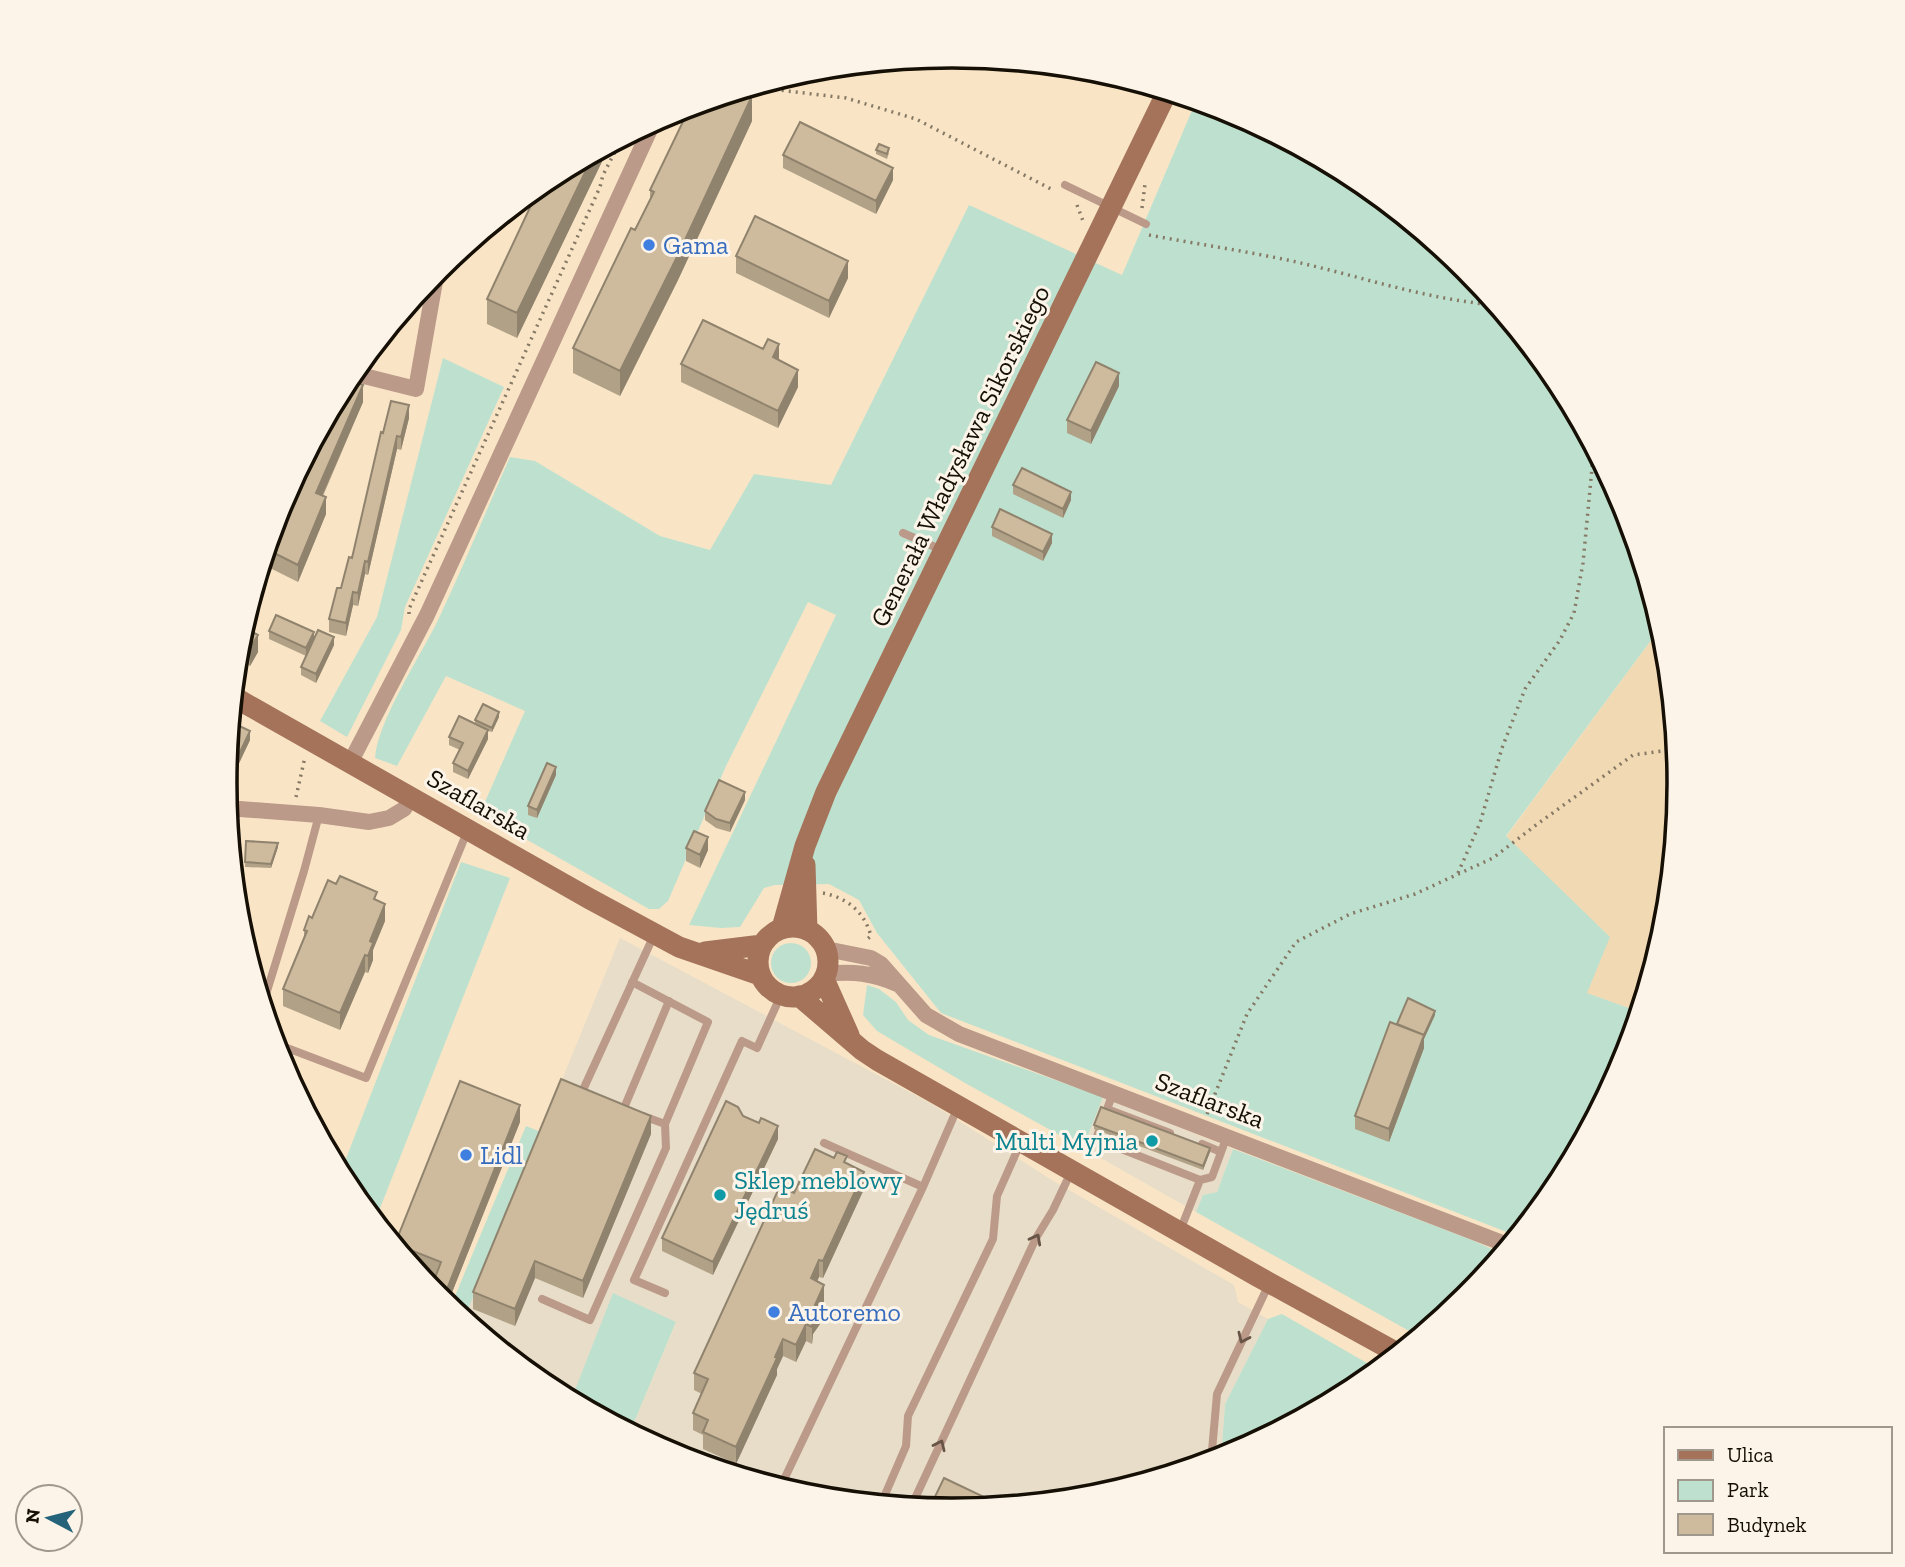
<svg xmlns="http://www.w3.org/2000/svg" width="1905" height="1567" font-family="'Zilla Slab',serif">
	<rect width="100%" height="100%" fill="#f9e5c6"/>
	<!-- commercial -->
	<path fill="#e7ddc8" d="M620,938L932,1104L1055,1182L1234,1285L1238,1302L1268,1319L1225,1404L1221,1459L1094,1497L953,1511L810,1497L674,1455L630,1432L676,1323L613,1294L571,1400L548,1388L464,1319Z
		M1103,1097L1233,1149L1217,1192L1203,1195L1196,1212L1083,1148Z"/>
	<!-- built -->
	<path fill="#f1d9b3" d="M1655,635L1667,646L1680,784L1666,926L1640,1012L1587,993L1506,837Z"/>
	<!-- green -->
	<path fill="#bee1cf" d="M1196,101L1231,112L1357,179L1467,269L1558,380L1625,505L1666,642L1667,646L1655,635L1506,836L1610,937L1587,993L1640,1012L1624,1062L1557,1188L1517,1236L941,1013L877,933L859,900L829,884L775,885L764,888L740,927L721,928L689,925L836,615L808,602L726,766L668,901L659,909H649L480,813L525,711L446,676L397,766L375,758C377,722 421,655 438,620C463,567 486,511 510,457L535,461L660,536L710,550L754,474L831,485L969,205L1122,275Z
		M443,358L504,387L405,607L401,630L347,737L320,721L377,617Z
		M461,862L510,878L375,1221L347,1187L340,1174Z
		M771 963a20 20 0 1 1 40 0a20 20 0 1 1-40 0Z
		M867,985L879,989L896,1002L908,1020L929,1035L1103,1097L1083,1148L965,1083L877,1031L863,1015Z
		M526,1126L541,1132L464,1319L450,1308Z
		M1233,1149L1472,1240L1503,1254L1467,1298L1420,1337L1196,1212L1203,1195L1217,1192Z
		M613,1293L676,1322L630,1432L571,1400Z
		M1282,1314L1379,1370L1356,1389L1231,1456L1221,1459L1225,1404L1268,1319Z"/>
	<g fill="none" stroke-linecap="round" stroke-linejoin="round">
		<!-- path -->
		<path stroke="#857864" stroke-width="3.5" stroke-dasharray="2 5" stroke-linecap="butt" d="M754,87L846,98L916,119L1053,190
			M1077,205L1083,221
			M1142,208L1145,184
			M1149,235C1197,244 1245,251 1292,261C1360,276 1427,300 1497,305
			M409,614V609L600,187L603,175L621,140
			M296,797L305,757
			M1458,873L1480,823L1502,748L1525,689L1560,640L1574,613L1583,563L1594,447
			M823,893C847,898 864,911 871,936L865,941
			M1207,1114L1247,1014L1296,942L1350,914L1415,894L1493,858L1536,825L1633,755L1677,749"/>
		<!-- lane -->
		<path stroke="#bc9a89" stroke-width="8" d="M1065,185L1146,224
			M415,297L432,299
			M903,533L942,550
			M632,982L708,1022L665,1124
			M263,1004L304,871L319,815
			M274,1043L366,1078L467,832
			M1113,1093L1096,1139L1200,1180L1180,1231
			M588,1095L582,1092L654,935
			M624,1108L669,1001
			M1107,1109L1170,1133
			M824,1143L923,1187
			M1202,1144L1221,1152
			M1200,1180L1212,1177L1227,1136
			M665,1293L634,1280L742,1041L757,1048L781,995
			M542,1299L590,1320L666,1148L665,1124L643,1116
			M673,1455L674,1456
			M1211,1462L1217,1394L1269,1284
			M780,1488L923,1187L957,1109
			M881,1504L906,1446L908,1416L993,1239L997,1196L1020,1144
			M911,1507L1036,1238L1053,1210L1071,1172"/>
		<!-- street -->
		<path stroke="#bc9a89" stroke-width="16" d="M352,373L416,389L437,270
			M350,763L427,615L653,123
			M227,808L319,815L369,822L389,818L404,809L411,797
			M826,949L871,958L881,964L926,1015L959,1034L1510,1246
			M826,974C852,971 873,973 897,984"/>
		<!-- secondary -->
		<path stroke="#a4735a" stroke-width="21" d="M234,697L590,899L679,947L760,975
			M805,865L807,930
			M758 962a35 35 0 1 1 70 0a35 35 0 1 1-70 0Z
			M782,928L805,846L826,792L1167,92
			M705,952L762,945
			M824,979L849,1035
			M799,996L862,1050L877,1060L1257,1276L1399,1354"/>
	</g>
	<!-- wall -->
	<path fill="#b1a187" d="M752,121L678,280L620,396L573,373V348L650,200V190Z
		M610,145L517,338L487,324V299L549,178Z
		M876,150L889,153L887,159L876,154Z
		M783,155L893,180L876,214L783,168Z
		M736,256L848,278L829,318L736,273Z
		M779,361L798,387L778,428L681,382V364Z
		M348,379L363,402L323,496L326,514L298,582L272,569V552L294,501L292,500V484Z
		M1119,386L1091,444L1067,433V420Z
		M409,418L401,450L397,449L368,575L365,574L358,606L353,605L346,636L329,632V619L352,558L383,433Z
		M1013,485L1071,500L1063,518L1013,494Z
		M992,527L1052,543L1043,561L992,536Z
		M269,631L334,645L316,683L301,675V667L306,656L269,639Z
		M239,641L258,652L250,666L237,659Z
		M499,717L492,732L488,731V739L468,779L453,772V763L460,750L449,745V737L475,724V720Z
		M231,722L250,740L233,776L226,773Z
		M556,775L537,818L528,815V806Z
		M745,800L730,832L716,828L705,820V811Z
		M246,841L278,847L271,868L245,867Z
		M686,848L708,850L700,868L686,861Z
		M377,900L385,921L373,950V960L368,973L365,972L340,1030L283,1006V989L304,939V930L312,918Z
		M1435,1015L1424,1039V1048L1389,1142L1355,1129V1116Z
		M743,1116L778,1139L713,1275L662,1251V1238Z
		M520,1122L447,1305L438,1298L433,1292V1283L435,1277L414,1269L395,1246V1244Z
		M1094,1125L1210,1152L1203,1170L1094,1129Z
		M651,1134L583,1298L535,1278L515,1326L473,1309V1292Z
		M847,1164L864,1189L823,1278L819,1277L817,1281L824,1302L820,1309V1324L813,1334L812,1344L806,1341L796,1362L783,1356L777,1369V1375L736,1464L703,1449V1435L693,1430V1413L702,1394L694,1390V1373L794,1193Z"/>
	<!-- shaded-wall -->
	<path fill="#90836e" d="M752,96V121L678,280L620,396V371Z
		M610,145L517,338V313L594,154Z
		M893,168V180L876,214V201Z
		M848,261V278L829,318V301Z
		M779,344V361L773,357Z
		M798,370V387L778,428V411Z
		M1119,373V386L1091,444V431Z
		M363,385V402L316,510V493Z
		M409,405V418L401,450V437Z
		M397,436V449L368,575V562Z
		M1071,492V500L1063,518V509Z
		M326,497V514L298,582V565Z
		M1052,534V543L1043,561V552Z
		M365,561V574L358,606V593Z
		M353,592V605L346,636V623Z
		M314,632V641L306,656V648Z
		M258,635V652L250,666V649Z
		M334,637V645L316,683V674Z
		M499,712V717L492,732V728Z
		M488,730V739L468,779V771Z
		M250,731V740L233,776V767Z
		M556,767V775L537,818V810Z
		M745,792V800L730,832V823Z
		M708,837V850L700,868V855Z
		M278,843V847L271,868V864Z
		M385,904V921L373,950V960L368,973V956L370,941Z
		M365,955V972L340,1030V1013Z
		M1435,1011V1015L1424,1039V1048L1389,1142V1129L1423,1036Z
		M520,1105V1122L447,1305V1289Z
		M315,1108V1121L314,1124L311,1118Z
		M651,1116V1134L583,1298V1281Z
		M778,1126V1139L713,1275V1262Z
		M1210,1148V1152L1203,1170V1166Z
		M864,1172V1189L823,1278V1261Z
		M819,1260V1277L811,1296V1278Z
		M535,1261V1278L515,1326V1309Z
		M824,1285V1302L820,1309V1324L813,1334L812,1344V1327L815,1305Z
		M806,1324V1341L796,1362V1345Z
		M783,1339V1356L777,1369V1375L736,1464V1447Z"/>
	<!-- building -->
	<path fill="#cebb9d" stroke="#90836e" stroke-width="2" d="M741,91L752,96L678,255L620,371L573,348L631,228L635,230L654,192L650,190L690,107Z
		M800,122L893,168L876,201L783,155Z
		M879,144L889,148L887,154L876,150Z
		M594,154L517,313L487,299L541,184L549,178Z
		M755,216L848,261L829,301L736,256Z
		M703,320L763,349L768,339L779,344L773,357L798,370L778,411L681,364Z
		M1096,362L1119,373L1091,431L1067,420Z
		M348,379L363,385L316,493L326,497L298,565L272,552L300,486L292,483Z
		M391,401L409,405L401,437L397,436L368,562L365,561L358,593L353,592L346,623L329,619L337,588H341L349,557L352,558L381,432L383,433Z
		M1022,468L1071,492L1063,509L1013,485Z
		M1000,509L1052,534L1043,552L992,527Z
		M276,615L314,632L306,648L269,631Z
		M243,627L258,635L250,649L239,643Z
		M318,630L334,637L316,674L301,667Z
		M483,704L499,712L492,728L475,720Z
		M459,716L488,730L468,771L453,763L463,743L449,737Z
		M231,722L250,731L233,767L227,764Z
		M547,763L556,767L537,810L528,806Z
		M719,780L745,792L730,823L716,819L705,811Z
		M694,831L708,837L700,855L686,848Z
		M246,841L278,843L271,864L245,862Z
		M340,876L377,892L374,899L385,904L370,941L373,943L368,956L365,955L340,1013L283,989L307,931L304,930L309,916L312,918L328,880L336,884Z
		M1408,998L1435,1011L1424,1035L1397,1024Z
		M1390,1022L1424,1035L1389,1129L1355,1116Z
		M561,1079L651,1116L583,1281L535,1261L515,1309L473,1292Z
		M460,1081L520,1105L447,1289L433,1283L441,1262L395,1244Z
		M726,1101L738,1107L743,1116L759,1123L761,1118L778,1126L713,1262L662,1238Z
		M303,1103L315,1108L311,1118Z
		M1101,1107L1210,1148L1203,1166L1094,1125Z
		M815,1149L834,1158L837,1152L847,1156L844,1162L864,1172L823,1261L819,1260L811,1278L824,1285L815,1305L820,1307L813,1317L812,1327L806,1324L796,1345L783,1339L775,1357L777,1358L736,1447L703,1432L708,1420L693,1413L708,1379L694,1373L780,1186L794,1193Z
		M944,1478L1003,1506L953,1511L929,1509Z"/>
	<!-- one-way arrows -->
	<defs><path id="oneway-chevron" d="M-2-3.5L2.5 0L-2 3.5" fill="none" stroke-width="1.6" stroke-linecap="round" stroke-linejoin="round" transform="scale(1.75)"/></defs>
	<g stroke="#685447">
		<use href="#oneway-chevron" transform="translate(1036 1239) rotate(-62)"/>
		<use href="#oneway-chevron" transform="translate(1243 1338) rotate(115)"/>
		<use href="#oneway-chevron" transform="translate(940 1445) rotate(-65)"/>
	</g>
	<!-- markers -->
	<g fill="#3f7fe0" stroke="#fcf4e8" stroke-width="2.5">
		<circle cx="649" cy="245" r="7"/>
		<circle cx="466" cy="1155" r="7"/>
		<circle cx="774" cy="1312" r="7"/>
	</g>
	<g fill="#0f9aa8" stroke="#fcf4e8" stroke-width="2.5">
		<circle cx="1152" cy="1141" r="7"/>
		<circle cx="720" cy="1195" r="7"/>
	</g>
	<g text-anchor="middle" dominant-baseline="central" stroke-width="6" stroke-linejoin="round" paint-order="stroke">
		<!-- shop labels -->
		<g font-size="26" fill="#366cbe" stroke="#fcf4e8" text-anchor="start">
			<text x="663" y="245">Gama</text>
			<text x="480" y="1155">Lidl</text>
			<text x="788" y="1312">Autoremo</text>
		</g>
		<!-- street labels -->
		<g font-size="26" fill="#150f05" stroke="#fcf4e8">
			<text transform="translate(960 456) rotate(-64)">Generała Władysława Sikorskiego</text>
			<text transform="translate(479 804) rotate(30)">Szaflarska</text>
			<text transform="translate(1210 1100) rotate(21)">Szaflarska</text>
		</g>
		<!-- culture labels -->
		<g font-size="26" fill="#0d838f" stroke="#fcf4e8" text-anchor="end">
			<text x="1138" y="1141">Multi Myjnia</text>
			<text x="734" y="1180" text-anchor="start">Sklep meblowy<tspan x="734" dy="30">Jędruś</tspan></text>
		</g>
	</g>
	<!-- crop -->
	<path d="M0 0H1905V1567H0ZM237 783a715 715 0 1 1 1430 0a715 715 0 1 1-1430 0Z" fill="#fcf4e8" fill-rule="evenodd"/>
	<path fill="none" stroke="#150f05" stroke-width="3.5" d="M237 783a715 715 0 1 1 1430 0a715 715 0 1 1-1430 0Z"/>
	<!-- legend -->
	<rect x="1664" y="1427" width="228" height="126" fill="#fcf4e8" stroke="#a0988d" stroke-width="2"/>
	<rect x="1678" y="1450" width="35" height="10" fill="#a4735a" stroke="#a0988d" stroke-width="2"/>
	<text x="1727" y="1462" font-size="21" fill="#150f05">Ulica</text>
	<rect x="1678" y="1480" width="35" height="21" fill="#bee1cf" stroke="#a0988d" stroke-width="2"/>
	<text x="1727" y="1497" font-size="21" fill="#150f05">Park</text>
	<rect x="1678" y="1514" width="35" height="21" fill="#cebb9d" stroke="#a0988d" stroke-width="2"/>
	<text x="1727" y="1532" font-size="21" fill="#150f05">Budynek</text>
	<!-- north arrow -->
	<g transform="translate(49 1518) rotate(277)"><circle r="33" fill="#fcf4e8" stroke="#a0988d" stroke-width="2"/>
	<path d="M0-5L12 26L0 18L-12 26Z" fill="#246379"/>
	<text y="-10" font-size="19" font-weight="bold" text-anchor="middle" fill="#150f05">N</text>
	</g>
</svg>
